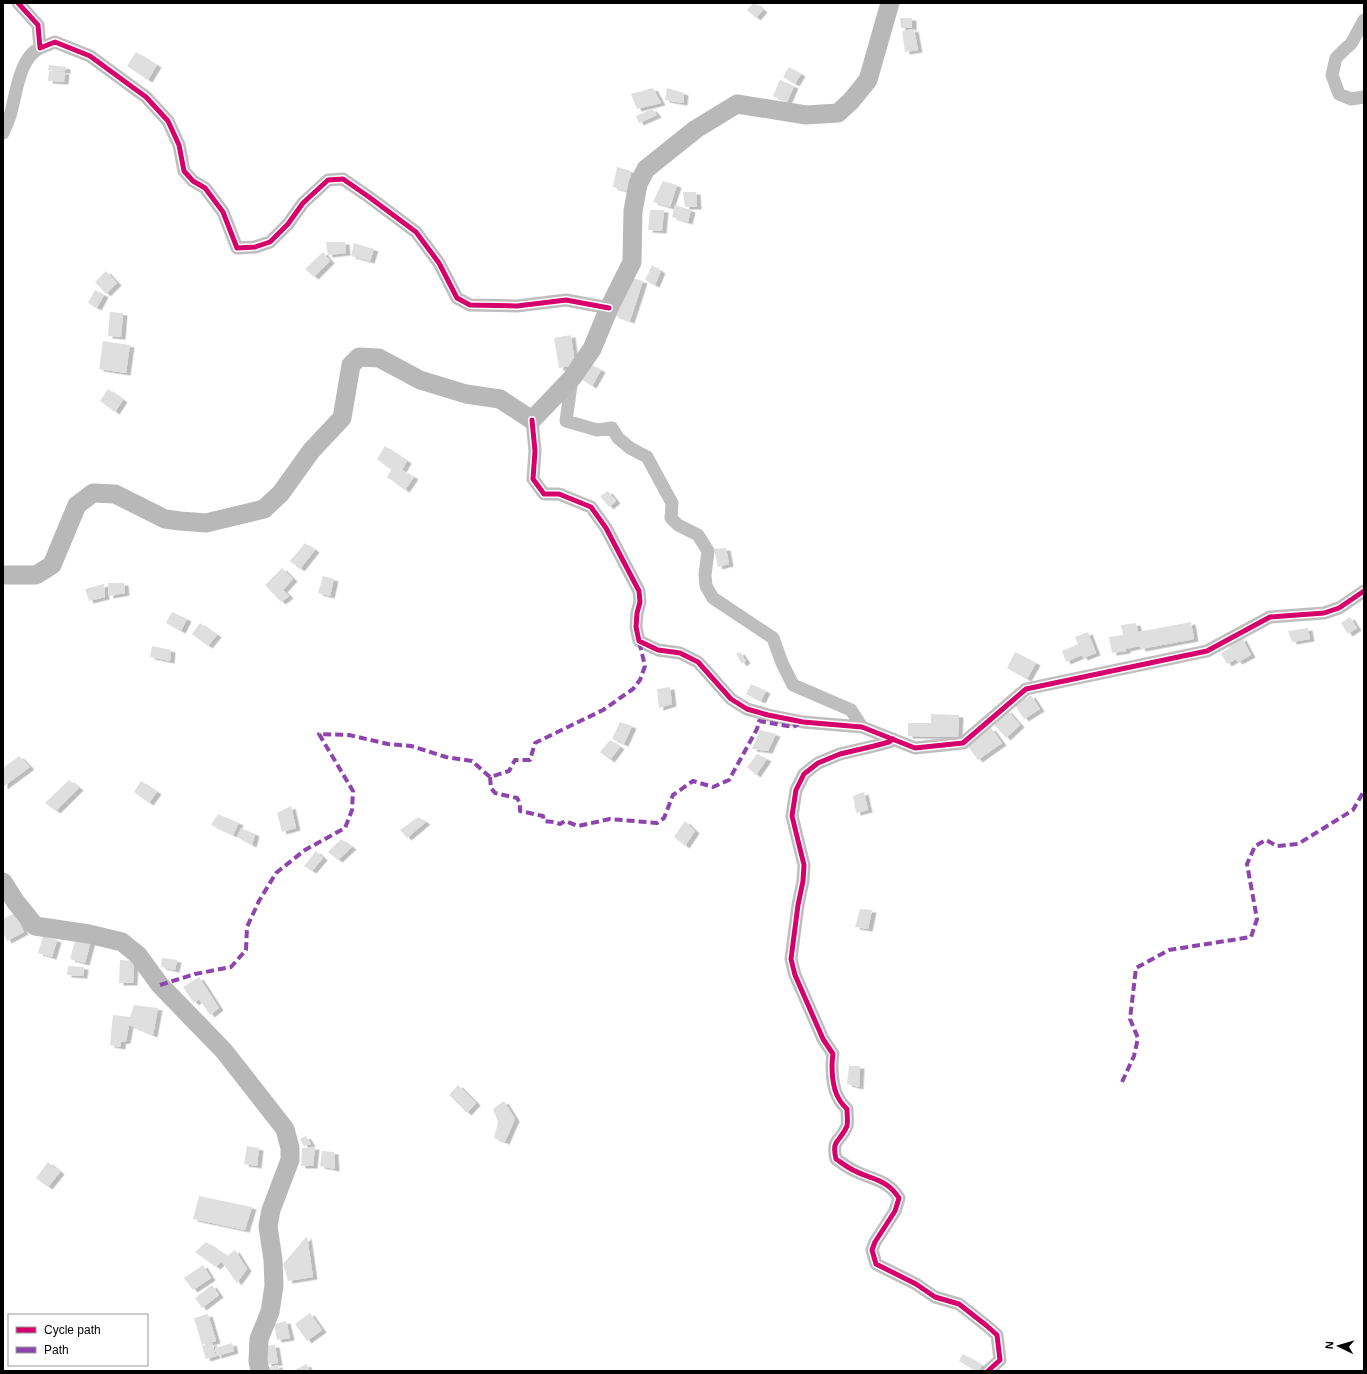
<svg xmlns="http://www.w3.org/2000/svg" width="1367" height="1374" font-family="Helvetica,sans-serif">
	<defs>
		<filter id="shadow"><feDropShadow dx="4.5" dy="2.5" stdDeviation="0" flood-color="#0004"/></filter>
	</defs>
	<rect width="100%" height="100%" fill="#fff"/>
	<!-- building -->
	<path fill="#dfdfdf" filter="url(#shadow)" d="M753,3H755L763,10L756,18L747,10Z
		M900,18H912V28H901Z
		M914,29L918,50L905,52L902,31Z
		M136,52L157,65L148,80L127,66Z
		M49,65L66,67V71L48,70Z
		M789,67L801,74L795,84L783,77Z
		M49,71L65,72L64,82L48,81Z
		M780,80L794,86L787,102L773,96Z
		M653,88L661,103L637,109L631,94Z
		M667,88L684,93L683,103L665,100Z
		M652,109L657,115L639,123L636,116Z
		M617,167L631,171L629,192L613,187Z
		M663,181L677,185L670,207L653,202Z
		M683,192H696L697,207H685Z
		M675,205L691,210L688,222L672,217Z
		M650,210H664L662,231L648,230Z
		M326,242H345L346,253L328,255Z
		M354,243L374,249L370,261L351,256Z
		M323,252L330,261L314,277L305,269Z
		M652,265L661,271L655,285L645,280Z
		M106,271L117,283L106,294L95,282Z
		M629,277L643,281L630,321L614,315Z
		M95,290L104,295L97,308L88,303Z
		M110,312L123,313L121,337L108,336Z
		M571,335L575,365L559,368L554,338Z
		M103,341L130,345L126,373L99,369Z
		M590,364L601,370L592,386L581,379Z
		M108,389L123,400L115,412L100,401Z
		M385,446L407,461L402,470L414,477L405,490L387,477L391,470L377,459Z
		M608,491L616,501L609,507L600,496Z
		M305,543L315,550L300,569L290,561Z
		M726,548L729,564L718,567L714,549Z
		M282,568L293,579L283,590L289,596L281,602L265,585Z
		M323,576L334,579L330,596L318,593Z
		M108,583H124L125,593L109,596Z
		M104,584L105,597L89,601L85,589Z
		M172,612L187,619L181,631L166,623Z
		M1350,617L1357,628L1348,634L1341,623Z
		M1191,622L1194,639L1141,649L1140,646L1126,649V651L1112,653L1109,637L1123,635L1121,625L1136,623L1138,632Z
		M200,623L217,635L208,646L192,634Z
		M1308,628L1310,639L1292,642L1288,631Z
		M1088,632L1096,653L1083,658L1082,655L1066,662L1062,651L1078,644L1075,637Z
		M1242,638L1251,655L1238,662L1236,659L1227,664L1221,653L1230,648L1228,645Z
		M152,646L171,650L170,661L150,657Z
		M740,652L746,661L742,664L736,654Z
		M1015,652L1036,663L1027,679L1007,668Z
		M751,684L766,691L761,701L746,694Z
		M670,687L672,704L659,708L657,689Z
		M1031,695L1040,709L1024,719L1015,705Z
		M1007,710L1020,725L1006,738L993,723Z
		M931,714L959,715L958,737L908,736V723H931Z
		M620,722L632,726L624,744L612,739Z
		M991,728L1002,743L978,760L967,745Z
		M760,730L776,734L768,751L752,749Z
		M610,740L620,747L610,760L600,752Z
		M757,754L767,759L756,775L747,767Z
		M19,756L30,767L3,787V768Z
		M69,780L79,788L56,811L45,803Z
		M141,781L157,792L149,803L134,792Z
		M864,792L868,810L856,813L853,796Z
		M291,806L296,828L282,832L277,813Z
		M218,814L239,823L233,835L211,825Z
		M418,817L426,822L407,838L400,830Z
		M685,821L695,831L685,846L674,837Z
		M241,828L255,834L252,845L237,837Z
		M341,839L352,847L338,860L328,852Z
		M316,851L323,858L312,871L304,866Z
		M860,909L872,910L868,929L855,927Z
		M15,913L24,932L7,941L3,932V919Z
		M43,936L57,940L52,957L38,953Z
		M76,937L91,941L85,963L70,959Z
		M162,958L177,960L175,970L161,967Z
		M120,960L134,961L133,983H119Z
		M68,966L84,967L83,976L67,975Z
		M199,977L219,1008L210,1015L199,999L194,1003L183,987Z
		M134,1005L158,1008L153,1035L129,1025L126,1041L121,1042V1047L110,1045L113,1015L130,1017Z
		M849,1066H860L859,1087L847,1084Z
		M458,1085L476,1103L467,1113L449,1095Z
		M504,1101L515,1119L505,1142L494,1138L498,1122L493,1109Z
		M306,1136L311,1144L304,1146L300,1139Z
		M247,1146L259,1148L257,1166L244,1164Z
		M315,1147L313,1166H301L302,1148Z
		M322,1151L334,1152L335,1169L320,1166Z
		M48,1162L60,1172L48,1187L36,1178Z
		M199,1196L252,1207L245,1230L193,1219Z
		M307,1236L313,1277L288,1281L283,1264Z
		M206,1242L227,1256L216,1267L195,1252Z
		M235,1250L247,1269L237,1283L221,1261Z
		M203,1265L211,1278L193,1290L184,1278Z
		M212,1285L219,1295L202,1308L195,1298Z
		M310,1313L322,1330L307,1341L295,1324Z
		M208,1314L216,1341L202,1345L194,1318Z
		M286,1321L290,1338L277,1340L274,1324Z
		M212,1343L216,1356L206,1359L202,1346Z
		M232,1343L234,1351L217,1356L215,1348Z
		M275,1345L278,1363L267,1364L264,1346Z
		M963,1354L982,1365L979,1371H976L959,1361Z
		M306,1364L310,1371H293Z
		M278,1365L279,1371H268L267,1368Z"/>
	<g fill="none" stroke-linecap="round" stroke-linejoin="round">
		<!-- street -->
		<path stroke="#bebebe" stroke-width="13" d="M18,3L38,25L40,48L55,42L90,56L120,78L146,97L168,121L179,145L184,171L193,181L205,188L223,212L237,248L255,247L270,242L288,224L303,203L328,180L343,179L369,197L416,232L439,263L457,298L470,305L517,306L566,300L609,308
			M1364,20L1351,44L1346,48L1336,58L1332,75L1339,94L1351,99L1364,97
			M3,133C5,128 8,122 10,116C16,96 19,57 40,48
			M572,378L566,421L597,430L612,428L618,438L630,448L647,457L672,503L671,518L678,525L698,535L708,551L705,575L706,586L713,598L773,638L782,663L793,685L851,710L862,727
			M532,420L535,451L533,479L544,494H559L591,507L606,528L639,591L640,602L637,613L636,627L639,641L658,650L680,653L698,662L731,699L747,709L768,715L803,722L862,727L915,748L963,743L1026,689L1207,651L1270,617L1324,613L1339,608L1364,591
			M893,739L889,742L874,746L840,754L818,763L804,774L796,790L792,816L804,865L803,881L798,905L791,959L795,975L823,1039L833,1054C831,1067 832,1088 839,1099C841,1103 844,1106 847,1109C847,1114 848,1122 847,1126C841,1142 831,1138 836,1159C842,1163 848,1168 855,1171C873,1180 887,1179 899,1198L895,1211L875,1242L872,1250L876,1264L916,1284L935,1297L959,1304L987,1326L997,1335L1000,1360L988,1371"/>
		<!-- secondary -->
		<path stroke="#b8b8b8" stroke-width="19" d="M3,575H36L52,565L77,505L93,493L115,494L165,519L180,521L206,523L264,509L281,493L311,451L342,418L351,365L359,357L379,358L420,380L466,394L500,399L532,420L572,378L592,349L609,308L632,262L633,211L638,184L646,169L696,129L737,104L806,115L838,113L851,101L868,80L890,3
			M3,882L15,901L35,926L89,934L122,942L138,955L160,985L224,1051L285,1129L290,1148V1160L271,1210L268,1226L273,1260L274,1286L270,1312L259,1339L258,1361L260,1371"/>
		<!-- quiet -->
		<path stroke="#8e44ad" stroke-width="4" stroke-dasharray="8 4" stroke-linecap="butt" d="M490,777L491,788L495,793L517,798L520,803V811L543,816L544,821L554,822L560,824L565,821L578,826L610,819L657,823L664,818L673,795L693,781L713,787L729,780L757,729L759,721L793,727L803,722
			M160,985L195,974L231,967L246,950L247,927L259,901L276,873L305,850L345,828L352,810L353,791L319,734L349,735L388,744L411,746L446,757L472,761L490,777L509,771L515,760H530L535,743L603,710L633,689L640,680L645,666L639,641
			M1122,1082L1134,1056L1138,1038L1130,1019L1136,968L1169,950L1251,937L1257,919L1247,864L1255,846L1266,840L1277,846L1298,844L1353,810L1364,791"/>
		<defs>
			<path id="cycleway" d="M18,3L38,25L40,48L55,42L90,56L120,78L146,97L168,121L179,145L184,171L193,181L205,188L223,212L237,248L255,247L270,242L288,224L303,203L328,180L343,179L369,197L416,232L439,263L457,298L470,305L517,306L566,300L609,308
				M532,420L535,451L533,479L544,494H559L591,507L606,528L639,591L640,602L637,613L636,627L639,641L658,650L680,653L698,662L731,699L747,709L768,715L803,722L862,727L915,748L963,743L1026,689L1207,651L1270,617L1324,613L1339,608L1364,591
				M893,739L889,742L874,746L840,754L818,763L804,774L796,790L792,816L804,865L803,881L798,905L791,959L795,975L823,1039L833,1054C831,1067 832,1088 839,1099C841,1103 844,1106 847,1109C847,1114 848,1122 847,1126C841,1142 831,1138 836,1159C842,1163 848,1168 855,1171C873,1180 887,1179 899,1198L895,1211L875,1242L872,1250L876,1264L916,1284L935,1297L959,1304L987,1326L997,1335L1000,1360L988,1371"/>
		</defs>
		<!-- cycleway casing -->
		<use href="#cycleway" stroke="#fff" stroke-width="8"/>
		<!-- cycleway -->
		<use href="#cycleway" stroke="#d6006c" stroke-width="5"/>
	</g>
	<!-- border -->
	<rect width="1367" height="1374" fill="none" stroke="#000000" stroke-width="8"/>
	<!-- legend -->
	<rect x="8" y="1314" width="140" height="52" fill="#ffffff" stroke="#999999"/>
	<rect x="16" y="1327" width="20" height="6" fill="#d6006c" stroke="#999999"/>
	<text x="44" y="1334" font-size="12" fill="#000000">Cycle path</text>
	<rect x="16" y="1347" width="20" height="6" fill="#8e44ad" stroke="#999999"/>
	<text x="44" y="1354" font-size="12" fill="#000000">Path</text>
	<!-- north arrow -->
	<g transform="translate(1339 1346) rotate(275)" stroke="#ffffff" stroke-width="3" paint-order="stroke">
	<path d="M0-3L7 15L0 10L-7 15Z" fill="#000000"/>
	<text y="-6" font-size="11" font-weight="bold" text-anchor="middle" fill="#000000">N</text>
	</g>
</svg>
